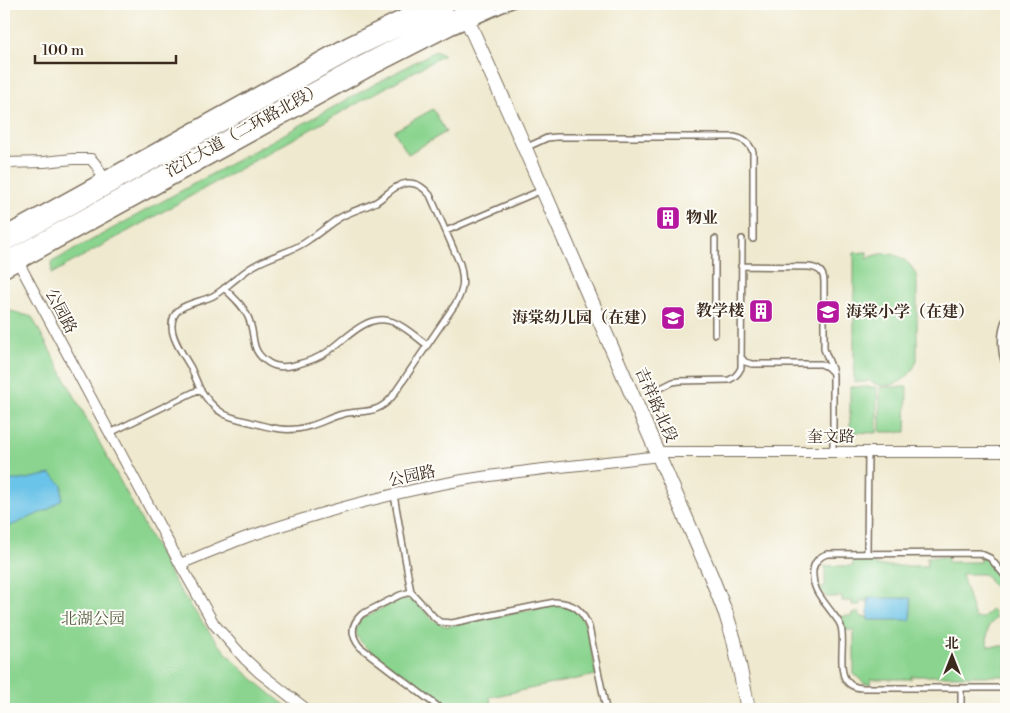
<svg xmlns="http://www.w3.org/2000/svg" width="1010" height="713" font-family="'Libre Bodoni','Noto Serif SC',serif">
	<rect width="100%" height="100%" fill="#fdfcf7"/>
	<filter id="ink" filterUnits="userSpaceOnUse"><feTurbulence type="fractalNoise" baseFrequency=".02" numOctaves="2"/><feDisplacementMap in="SourceGraphic" scale="10" xChannelSelector="R" yChannelSelector="G"/><feConvolveMatrix kernelMatrix="1 2 1 2 8 2 1 2 1" color-interpolation-filters="sRGB"/></filter>
	<filter id="wash" filterUnits="userSpaceOnUse"><feTurbulence type="fractalNoise" baseFrequency=".0096" numOctaves="4" result="noise"/><feDisplacementMap in="SourceGraphic" scale="20" xChannelSelector="R" yChannelSelector="G"/><feGaussianBlur stdDeviation="1.12" result="paint"/><feColorMatrix in="noise" values="0 0 0 0 0 0 0 0 0 0 0 0 0 0 0 0 0 1.4 0 .05"/><feComposite in="paint" operator="in"/></filter>
	<g filter="url(#wash)">
		<rect width="100%" height="100%" fill="#efe9cf"/>
		<!-- green -->
		<path fill="#8ad48f" stroke="#627f56" d="M435,51L444,55L51,274L52,262Z
			M433,109L446,132L408,154L394,131Z
			M867,252V259C887,247 910,256 917,278V360C910,382 887,393 868,380L867,382H854V253Z
			M4,309L32,317L175,583C189,603 203,624 218,643C239,669 264,689 290,709H4Z
			M850,387H877V433L850,432Z
			M880,387H907L906,432H880Z
			M853,557H875L876,566H927V557H948V562H980V557L986,560L989,562L1006,584V601L984,574H963L962,575L975,618H983L991,610H993L996,618L988,627L987,644L989,646H1006V676H911V679H871L870,684H865L854,674V631L846,630L842,620V616H851L852,613H860V617H868V619H911L868,598V601H860V605H852V601H842V597H826L818,587H825V566H853Z
			M402,599C423,598 427,624 448,626L556,605C564,606 572,607 578,613C589,623 593,660 596,675L490,697L492,709H446L364,645C354,635 353,627 364,617Z"/>
		<!-- water -->
		<path fill="#6bc3e8" stroke="#537683" d="M51,474L62,485V499L49,509L4,529V480H21Z
			M868,598H911V620H868Z"/>
	</g>
	<g filter="url(#ink)">
		<g fill="none" stroke-linecap="round" stroke-linejoin="round">
			<defs>
				<path id="lane" d="M525,148L547,138L556,137H734C743,139 749,142 753,152V239
					M4,230L347,40L420,4
					M446,231L542,190
					M741,266L809,267C819,268 824,272 824,282V349L832,369L833,375V452
					M4,275L369,74L453,31L514,4
					M224,288C233,297 243,305 248,317C257,336 248,350 269,363C277,368 287,367 295,365C307,362 320,358 330,350C346,339 363,318 385,320C399,321 416,337 427,345
					M1006,319C1000,330 1000,354 1006,365
					M715,334V239
					M741,357L745,362L752,364H821L827,367L832,372
					M661,388L673,382L679,381L729,380C734,378 738,374 741,368L742,239
					M110,433L200,389C197,382 194,375 191,368C185,357 172,340 172,327C171,303 197,304 213,296C222,291 229,284 237,278C244,272 251,267 259,263C276,254 295,251 310,239C321,232 330,223 341,217C352,211 364,208 376,202C386,196 395,184 408,183C418,183 424,188 430,195L460,264C464,280 464,289 456,303L392,397C377,415 363,410 343,414C331,417 321,423 310,426C289,433 270,428 250,422C241,420 232,418 224,414C213,408 207,399 200,389
					M394,495L411,592L435,618L440,622L452,623L555,602C575,603 582,610 589,627L606,709
					M867,553L868,452
					M1006,577L990,558L979,553L827,554C820,556 814,562 813,570C811,589 823,600 833,614C836,618 840,622 841,627C847,647 830,687 863,688H1006
					M411,592L400,595L362,614C351,624 350,635 360,647L441,709
					M961,688V709"/>
				<path id="street" d="M4,163L44,162L73,159H91L97,166L107,185
					M15,256L180,564L214,624L245,659L260,673L306,709
					M656,452H1006
					M180,564C203,555 225,545 247,537C318,513 390,493 463,480C528,469 594,464 659,456"/>
				<path id="secondary" d="M460,4L513,121L711,576L726,614L734,640L748,709"/>
				<path id="highway" d="M4,242L353,49L445,4
					M4,263L363,65L449,21L489,4"/>
			</defs>
			<!-- lane casing -->
			<use href="#lane" stroke="#7a6d5c" stroke-width="8"/>
			<!-- street casing -->
			<use href="#street" stroke="#7a6d5c" stroke-width="12"/>
			<!-- secondary casing -->
			<use href="#secondary" stroke="#7a6d5c" stroke-width="16"/>
			<!-- highway casing -->
			<use href="#highway" stroke="#7a6d5c" stroke-width="20"/>
			<!-- lane -->
			<use href="#lane" stroke="#fff" stroke-width="5"/>
			<!-- street -->
			<use href="#street" stroke="#fff" stroke-width="10"/>
			<!-- secondary -->
			<use href="#secondary" stroke="#fff" stroke-width="14"/>
			<!-- highway -->
			<use href="#highway" stroke="#fff" stroke-width="18"/>
		</g>
	</g>
	<!-- icons -->
	<defs>
		<symbol id="building-square" viewBox="-11 -11 22 22"><rect x="-9" y="-9" width="18" height="18" rx="4" fill="#b5179e" stroke="#fdfcf7"/><path d="M-4-6H4V6H1V3H-1V6H-4ZM-2.5-4.3h1.7v1.8h-1.7ZM.8-4.3h1.7v1.8H.8ZM-2.5-1h1.7V.8h-1.7ZM.8-1h1.7V.8H.8Z" fill="#fff"/></symbol>
		<symbol id="school-square" viewBox="-11 -11 22 22"><rect x="-9" y="-9" width="18" height="18" rx="4" fill="#b5179e" stroke="#fdfcf7"/><path d="M0-5L7-2L0 1L-7-2ZM-4 1L0 2.5L4 1V4Q0 6-4 4Z" fill="#fff"/></symbol>
	</defs>
	<g fill-rule="evenodd">
		<use href="#building-square" x="654" y="204" width="28" height="28"/>
		<use href="#building-square" x="747" y="297" width="28" height="28"/>
		<use href="#school-square" x="814" y="298" width="28" height="28"/>
		<use href="#school-square" x="659" y="304" width="28" height="28"/>
	</g>
	<g text-anchor="middle" dominant-baseline="central" stroke-width="4" stroke-linejoin="round" paint-order="stroke">
		<!-- street labels -->
		<g font-size="16" fill="#3b2a1e" stroke="#fdfcf7">
			<text transform="translate(244 130) rotate(-29)">沱江大道（二环路北段）</text>
			<text transform="translate(61 311) rotate(62)">公园路</text>
			<text transform="translate(656 405) rotate(66)">吉祥路北段</text>
			<text x="831" y="437">奎文路</text>
			<text transform="translate(412 476) rotate(-12)">公园路</text>
		</g>
		<!-- poi labels -->
		<g font-size="16" font-weight="bold" fill="#3b2a1e" stroke="#fdfcf7" text-anchor="start">
			<text x="686" y="218">物业</text>
			<text x="744" y="311" text-anchor="end">教学楼</text>
			<text x="846" y="312">海棠小学（在建）</text>
			<text x="656" y="318" text-anchor="end">海棠幼儿园（在建）</text>
		</g>
		<!-- park labels -->
		<g font-size="16" fill="#535d40" stroke="#fdfcf7">
			<text x="93" y="619">北湖公园</text>
		</g>
	</g>
	<!-- margin -->
	<rect width="1010" height="713" fill="none" stroke="#fdfcf7" stroke-width="20"/>
	<!-- north arrow -->
	<g transform="translate(952 656)" stroke="#fdfcf7" stroke-width="4" paint-order="stroke">
	<path d="M0-4L9 19L0 12L-9 19Z" fill="#3b2a1e"/>
	<text y="-8" font-size="14" font-weight="bold" text-anchor="middle" fill="#3b2a1e">北</text>
	</g>
	<!-- scale -->
	<path d="M35 55v8h141v-8" fill="none" stroke="#3b2a1e" stroke-width="2.5"/>
	<text x="42" y="55" font-size="15" fill="#3b2a1e" stroke="#fdfcf7" stroke-width="4" paint-order="stroke">100 m</text>
</svg>
